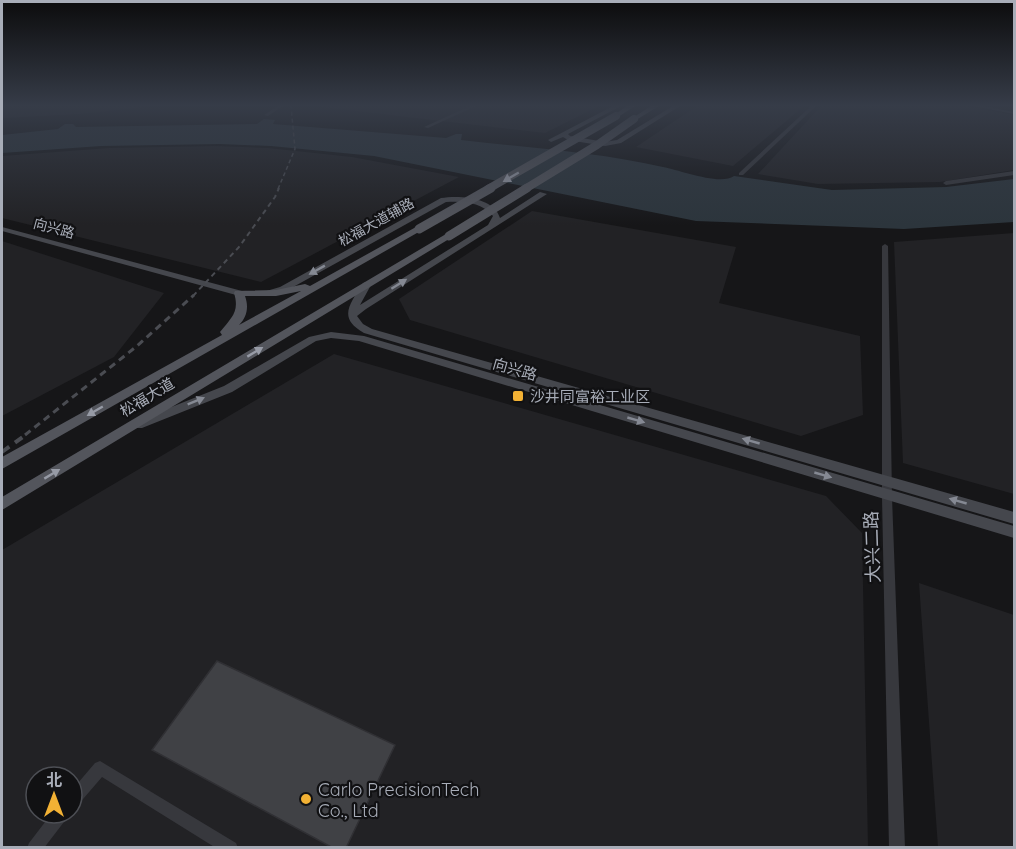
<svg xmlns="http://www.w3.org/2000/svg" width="1016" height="849" font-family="Quicksand,'Noto Sans SC',sans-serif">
	<rect width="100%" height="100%" fill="#161618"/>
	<!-- built -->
	<path fill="#222225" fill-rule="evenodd" d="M2,106H154L81,114L2,118Z
		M313,106H599L545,133Z
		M697,106H804L733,166L636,147Z
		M821,106H966L1014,115V170L940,182L818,184L758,174Z
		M216,146L268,148L352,157L459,177L261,282L2,218V156L109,148Z
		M532,211L736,247L719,303L860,336L863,415L801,436L410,320L399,299Z
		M1014,233V494L903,463L894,242Z
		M2,241L164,293L114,357L2,416Z
		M334,354L826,496L862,533L868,847L2,848V550ZM36,777H72V813H36Z
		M919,583L1014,615V847H938Z"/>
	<!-- water -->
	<path fill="#2c353c" d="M264,119L275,120L273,124L446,138L456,134H462L461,140C529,148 597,152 663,167C680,170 720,186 734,176L832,190L946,187L1014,179V222L904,229L696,221L374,156L271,146L220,144L101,146L2,153V135L58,129L65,124H73L76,127L257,124Z"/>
	<!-- building -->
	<path fill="#404145" stroke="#303034" stroke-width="1.5" d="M217,661L395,745L346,848H333L152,750Z"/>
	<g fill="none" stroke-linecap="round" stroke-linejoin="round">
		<!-- street -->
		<path fill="#37383d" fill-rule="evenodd" d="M278,106H283L268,116L264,115Z
			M470,106H476L428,128L424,127Z
			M811,106H816L743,175H739V173Z
			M973,106H983L1014,112V114Z
			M1014,171V175L946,185L943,183L946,181Z
			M885,244L888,246L892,497L905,848H889L882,497V246Z
			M100,761L236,843L238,848H216L102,777L77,806L72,808V790L95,763Z
			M52,813H69L67,818L44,848H27L29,843Z"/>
		<!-- secondary -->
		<path fill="#45474d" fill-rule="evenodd" d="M613,106H621L568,134L570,136L605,142L617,140L673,106H680L621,143L605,146L568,140L563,137L551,142L548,140Z
			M540,192L547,194L366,309L357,316L363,324L372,329L1014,512V524L364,333C337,318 350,304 363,283L366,282L371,285L360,305L488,225L493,216C482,202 463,201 446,202L286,291L268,295L263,292L280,287L441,198C459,195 494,197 500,218Z
			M2,227L242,291L244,293L239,296L236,295L2,231Z
			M331,332L364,336L1014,526V538L359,341L331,338L316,341L232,392L142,428H134L132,425L134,422L224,386L309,337Z"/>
		<!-- primary -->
		<path fill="#53555c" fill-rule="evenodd" d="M627,106H635L618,117H614V115Z
			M651,106H659L636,120L631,119Z
			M416,227L424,229L2,469V457L222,335L220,332C231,318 240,312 234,293L235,291L276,290L305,284L310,286ZM301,291L239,325C247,317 249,307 245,296H276Z
			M446,234L454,236L2,510V497Z"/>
		<!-- rail-far3 -->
		<path stroke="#4a4c52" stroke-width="1.5" stroke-dasharray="4 3" stroke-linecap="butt" d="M278,189L295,149L291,106"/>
		<!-- rail-far2 -->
		<path stroke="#4a4c52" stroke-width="2" stroke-dasharray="5 4" stroke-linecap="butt" d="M193,296L239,247L275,197L279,188"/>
		<!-- rail-far1 -->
		<path stroke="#4a4c52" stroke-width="3" stroke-dasharray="7 5" stroke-linecap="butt" d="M25,435L137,346L194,295"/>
		<!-- rail -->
		<path stroke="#4a4c52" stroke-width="4" stroke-dasharray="9 7" stroke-linecap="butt" d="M2,452L27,434"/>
		<!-- primary-bridge-far1 -->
		<path stroke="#53555c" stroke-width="8" d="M488,189L616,116
			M525,189L597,145L634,119"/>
		<!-- primary-bridge -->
		<path stroke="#53555c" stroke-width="9" d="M419,229L491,188
			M449,236L527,188"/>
	</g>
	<!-- one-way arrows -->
	<defs><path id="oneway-solid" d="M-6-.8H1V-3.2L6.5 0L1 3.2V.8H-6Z" transform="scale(1.5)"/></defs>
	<g fill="#979ba6">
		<use href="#oneway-solid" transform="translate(511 177) rotate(150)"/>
		<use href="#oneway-solid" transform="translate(255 352) rotate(-31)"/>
		<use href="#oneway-solid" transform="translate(95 411) rotate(150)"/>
		<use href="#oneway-solid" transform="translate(52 474) rotate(-31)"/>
	</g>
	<g fill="#858993">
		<use href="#oneway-solid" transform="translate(317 270) rotate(151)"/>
		<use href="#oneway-solid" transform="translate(399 284) rotate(-32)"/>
		<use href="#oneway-solid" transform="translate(196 401) rotate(-22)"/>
		<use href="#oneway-solid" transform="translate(636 420) rotate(16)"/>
		<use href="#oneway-solid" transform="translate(751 441) rotate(-164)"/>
		<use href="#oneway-solid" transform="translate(823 475) rotate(16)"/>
		<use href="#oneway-solid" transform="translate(958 501) rotate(-164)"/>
	</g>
	<!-- sky -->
	<linearGradient id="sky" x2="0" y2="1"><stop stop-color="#0c0c0d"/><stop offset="0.47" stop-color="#363c48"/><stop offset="1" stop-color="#363c48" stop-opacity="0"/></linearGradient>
	<rect width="1016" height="225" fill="url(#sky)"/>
	<!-- markers -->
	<g fill="#f2b134" stroke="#111113" stroke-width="2">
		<rect x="512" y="390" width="12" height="12" rx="3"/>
		<circle cx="306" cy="799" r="6"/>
	</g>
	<g text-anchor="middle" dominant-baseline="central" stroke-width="4.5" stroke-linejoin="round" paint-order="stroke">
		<!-- far-street labels -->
		<g font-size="14" fill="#a8adb8" stroke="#111113">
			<text transform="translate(376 222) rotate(-29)">松福大道辅路</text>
			<text transform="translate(54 228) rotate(15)">向兴路</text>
		</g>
		<!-- street labels -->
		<g font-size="15" fill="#a8adb8" stroke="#111113">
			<text transform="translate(515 369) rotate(16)">向兴路</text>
			<text transform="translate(147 397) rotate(-31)">松福大道</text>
		</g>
		<!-- poi labels -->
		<g font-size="15" fill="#a8adb8" stroke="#111113" text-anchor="start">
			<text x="530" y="396">沙井同富裕工业区</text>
		</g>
		<!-- near-street labels -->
		<g font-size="18" fill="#a8adb8" stroke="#111113">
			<text transform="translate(872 547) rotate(-92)">大兴二路</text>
		</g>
		<!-- near-poi labels -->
		<g font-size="18" fill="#a8adb8" stroke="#111113" text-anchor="start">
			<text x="318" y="789">Carlo PrecisionTech<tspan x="318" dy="21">Co., Ltd</tspan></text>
		</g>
	</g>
	<!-- border -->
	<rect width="1016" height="849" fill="none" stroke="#a8adb8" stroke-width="6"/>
	<!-- north arrow -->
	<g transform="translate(54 795)"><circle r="28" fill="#111113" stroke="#4d4f55" stroke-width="1.5"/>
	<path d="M0-4.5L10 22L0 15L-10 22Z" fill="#f2b134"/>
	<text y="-9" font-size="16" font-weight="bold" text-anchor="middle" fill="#a8adb8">北</text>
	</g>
</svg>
